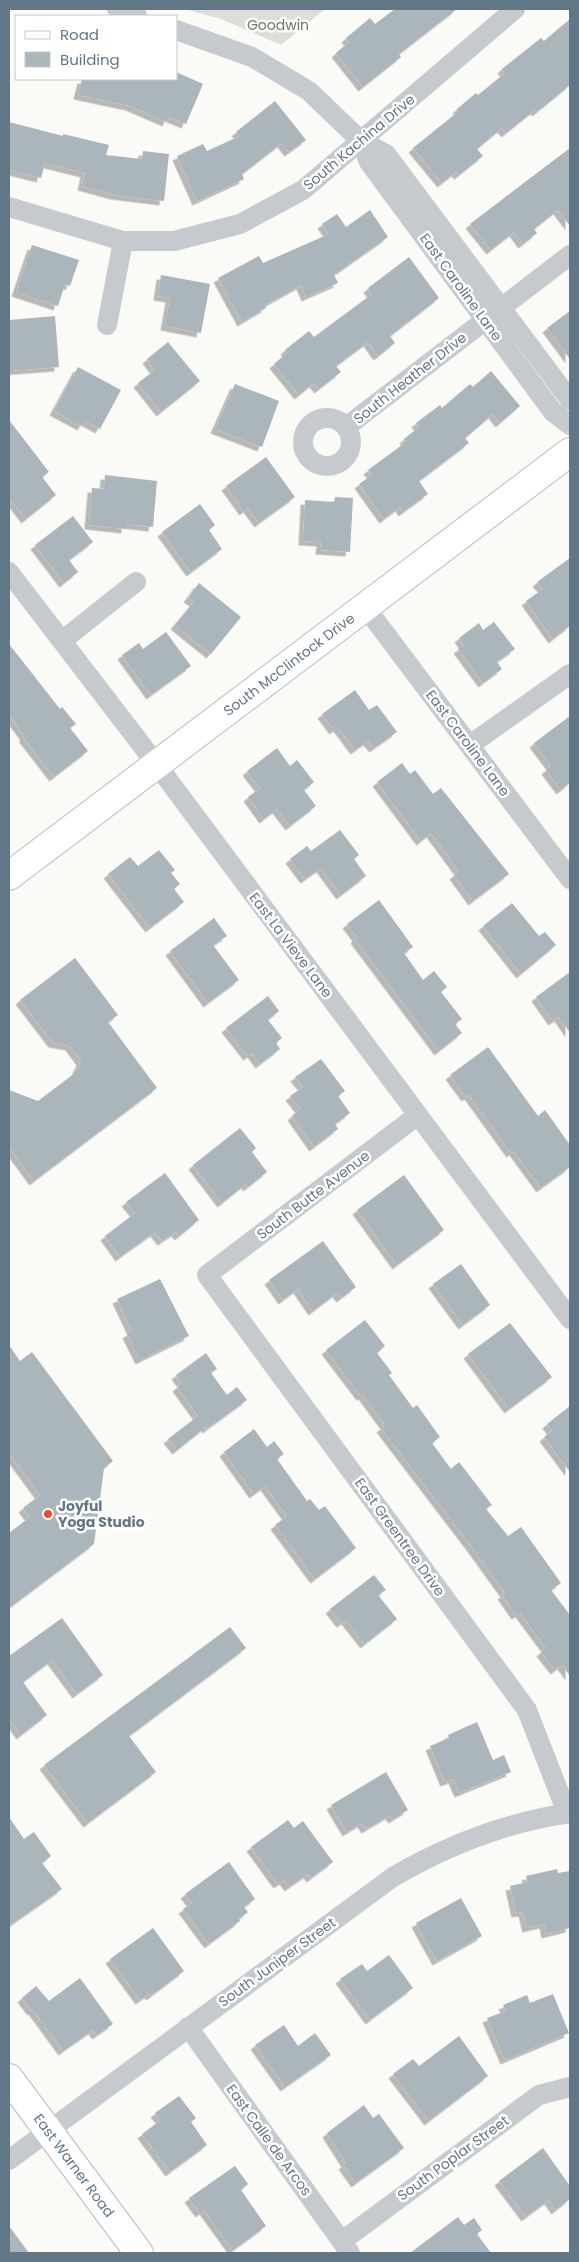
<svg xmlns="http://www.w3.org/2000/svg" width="579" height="2262" font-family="Poppins,sans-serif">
	<defs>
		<filter id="shadow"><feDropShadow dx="-4.5" dy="4.5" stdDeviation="0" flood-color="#0004"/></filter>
	</defs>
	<rect width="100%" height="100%" fill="#fafaf7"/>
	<!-- green -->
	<path fill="#dae0d6" d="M184,9H325L281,45L221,19Z"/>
	<!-- building -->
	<path fill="#abb5bc" filter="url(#shadow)" d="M395,9H457L399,54L401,57L363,87L336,53L349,42L346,38L370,18L375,24Z
		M570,19V85L537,112L535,110L506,133L502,128L477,149L483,156L459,175L456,172L442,183L413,148L459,111L457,109L476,93L478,95L505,73L502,69L541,38L544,41Z
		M176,72L203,84L186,124L169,117L167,122L130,106L78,95L82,79H176Z
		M275,101L306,140L289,152L282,143L242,174L244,179L197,201L177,156L203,144L207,151L240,136L236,132Z
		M9,122L63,136V134L109,145L106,155L142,159L143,151L169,154L164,201L115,195L82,186L85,173L45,163L41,178L9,170Z
		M570,148V226L558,210L534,229L537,233L523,244L514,232L491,250L470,224Z
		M370,210L388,237L334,275L338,283L306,297L301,285L265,305L266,308L242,322L218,278L259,256L263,263L329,234L322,224L337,214L346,227Z
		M32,245L79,260L70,286L65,284L58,306L16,292Z
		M409,257L439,298L390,336L395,343L378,356L368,342L336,366L341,372L319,389L314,383L299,395L274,364L287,353L285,350L309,331L314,337L372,294L368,288Z
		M161,275L210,284L201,333L165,326L170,298L158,296Z
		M570,311V359L547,328Z
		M55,316L59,367L9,371V320Z
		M168,342L200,381L161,412L138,383L155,370L147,359Z
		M78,367L121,390L100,429L85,421L82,426L54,411Z
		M491,371L520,406L500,423L493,414L465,438L469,443L419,481L428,494L403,512L400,507L384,519L359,484L372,475L368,470L406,442L404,439L419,427L416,423L440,405L442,408L470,384L473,387Z
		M235,384L279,401L262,447L215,429Z
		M9,420L49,472L42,477L56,495L26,519L9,497Z
		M266,457L295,497L259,523L248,508L244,511L226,486Z
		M105,475L157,481L153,527L126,524V529L89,525L92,488L104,489Z
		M335,497L353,498L350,552L320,550L321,542L303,541L305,500L334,502Z
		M200,504L215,525L209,530L222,549L191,572L162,532Z
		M73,516L93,542L69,560L78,572L64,583L35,545Z
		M570,558V626L553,639L526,601L543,589L537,582Z
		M199,583L241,617L211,654L175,625L194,602L188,598Z
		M494,622L515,649L497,662L502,669L483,683L458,649L464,645L459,638L479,623L483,630Z
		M166,632L191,666L151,695L122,655L139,643L143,649Z
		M9,644L60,709L62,707L76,724L70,728L88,751L54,777L23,737L25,736L9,715Z
		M355,690L369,710L377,705L397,732L374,748L368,741L355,750L338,727L334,730L322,714Z
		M570,716V783L561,790L546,770L551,766L534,743Z
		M277,748L290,766L297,760L314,782L304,790L316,806L290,826L277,809L264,819L248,797L260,788L247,771Z
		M402,763L410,774L415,770L433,794L441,788L509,874L473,901L454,875L459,871L431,833L421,841L377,782Z
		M340,830L359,855L354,859L366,876L341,895L321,868L305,879L290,859L307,846L311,851Z
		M159,850L175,870L171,873L180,884L174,889L184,902L150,928L108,874L130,857L138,866Z
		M379,900L413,947L404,953L423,980L434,971L447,987L441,992L462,1019L455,1024L462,1033L439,1051L355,939L357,937L347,924Z
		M512,903L539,936L545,932L556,945L521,974L483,926Z
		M214,918L227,936L213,945L239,980L208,1003L170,951Z
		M75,958L118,1015L108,1022L157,1088L34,1181L9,1147V1090L38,1101L75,1073L81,1061L70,1046L53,1043L20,1000Z
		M570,972V1033L559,1017L553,1021L536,997Z
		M268,996L279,1011L268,1020L282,1038L276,1043L280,1049L260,1064L252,1053L248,1056L226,1028Z
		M488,1047L538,1116L545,1110L570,1145V1167L541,1188L514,1151L511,1153L469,1095L466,1097L450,1075Z
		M321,1059L345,1091L338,1096L350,1113L335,1124L338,1129L314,1147L292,1116L300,1109L290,1096L303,1087L295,1077Z
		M240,1128L256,1148L252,1152L267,1172L248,1187L246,1184L222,1203L193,1165Z
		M165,1173L199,1220L179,1236L176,1232L162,1241L155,1232L120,1257L105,1236L135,1213L126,1202Z
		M404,1175L444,1230L397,1265L357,1210Z
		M323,1241L356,1287L341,1298L337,1293L313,1311L298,1289L283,1300L269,1280Z
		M461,1264L490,1305L463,1325L433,1284Z
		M160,1279L189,1336L140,1360L127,1334L132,1331L117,1299Z
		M365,1320L385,1346L377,1353L392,1373L389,1375L413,1408L417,1405L440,1437L432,1443L451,1469L459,1462L492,1505L486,1509L508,1536L521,1527L561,1583L551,1590L570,1615V1676L562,1665L555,1670L541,1652L546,1648L520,1613L516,1615L502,1595L505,1593L471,1546L381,1428L385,1425L363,1395L361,1396L326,1350Z
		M510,1323L552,1377L509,1409L468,1354Z
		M9,1345L20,1361L32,1352L113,1461L104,1468L94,1544L9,1608V1533L30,1517L23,1508L40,1495L9,1453Z
		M206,1353L217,1369L211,1373L227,1395L237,1387L247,1400L207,1429L206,1427L177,1450L168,1439L198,1416L177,1387L182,1383L176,1375Z
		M570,1406V1472L544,1437L552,1431L547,1424Z
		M254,1429L267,1447L274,1441L284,1454L277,1459L307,1501L310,1499L319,1510L325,1506L356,1548L315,1579L275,1525L287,1516L265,1486L254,1494L224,1452Z
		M374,1575L386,1590L378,1595L397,1619L365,1644L346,1620L341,1623L330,1609Z
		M62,1618L103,1675L77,1694L52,1660L23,1682L47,1715L21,1735L9,1718V1656Z
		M230,1627L246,1648L129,1736L156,1772L88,1823L44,1765Z
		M477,1722L493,1760L504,1755L511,1772L459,1793L453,1779L445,1782L430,1746L449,1738L448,1735Z
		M386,1772L408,1810L393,1819L390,1815L366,1829L362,1823L347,1832L331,1805Z
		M9,1817L24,1839L34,1832L51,1856L42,1863L62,1889L9,1926Z
		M288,1820L294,1828L303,1821L333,1862L311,1878L308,1874L289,1887L284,1880L278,1884L251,1847Z
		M229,1862L255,1899L244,1907L248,1912L239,1919L240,1921L209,1944L183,1909L192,1903L185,1894Z
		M557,1869L558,1873L570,1871V1928L546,1934L544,1924L527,1928L523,1912L516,1913L510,1886L528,1882L526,1876Z
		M461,1898L482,1936L437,1961L416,1923Z
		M153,1928L184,1971L151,1996L149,1994L140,2000L110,1959Z
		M389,1955L413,1988L370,2020L340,1979L362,1964L367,1971Z
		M80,1978L113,2024L97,2035L93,2030L63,2051L33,2010L32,2011L22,1998L36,1986L49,2001Z
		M553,1994L569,2033L505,2060L487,2018L506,2011L503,2005L527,1995L530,2003Z
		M284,2025L298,2046L315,2033L331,2055L285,2087L255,2045Z
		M459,2036L488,2076L429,2121L393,2074L413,2059L419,2066Z
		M179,2096L196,2118L191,2122L207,2145L170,2172L142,2134L161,2120L155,2113Z
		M364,2105L373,2118L379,2114L404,2148L356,2183L343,2165L346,2163L327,2133Z
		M543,2148L570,2186V2199L556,2210L549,2200L526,2217L499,2181Z
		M235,2166L248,2184L241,2190L266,2226L233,2250L204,2210L200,2213L189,2198Z
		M458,2217L464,2225L474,2218L482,2230L477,2234L491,2253H410Z
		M9,2226L29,2253H9Z"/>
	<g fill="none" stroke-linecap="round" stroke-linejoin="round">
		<defs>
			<g id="secondary">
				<path id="s1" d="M9,876L570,452"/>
				<path id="s2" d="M9,2078L139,2253"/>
			</g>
		</defs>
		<!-- secondary casing -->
		<use href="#secondary" stroke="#b7bec3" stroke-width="30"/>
		<!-- street -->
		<path stroke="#c5cace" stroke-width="20" d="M117,9L137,16
			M176,30L252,57L309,91L361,141L386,154L570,400
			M361,141L369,162L553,412L570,425
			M9,207L123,241H174L240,224L303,190L515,9
			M107,325L123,241
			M303 442a24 24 0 1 1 48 0a24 24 0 1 1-48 0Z
			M346,427L570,255
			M9,572L157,765L570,1319
			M366,608L570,879
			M63,640L136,582
			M470,745L570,674
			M418,1115L207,1275L527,1710L567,1813
			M188,2027L350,2253
			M9,2160L393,1877C448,1845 507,1822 570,1813
			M342,2241L539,2095L570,2087"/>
		<!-- secondary -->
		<use href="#secondary" stroke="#fff" stroke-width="28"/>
	</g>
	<!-- markers -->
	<circle fill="#f04b21" stroke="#fff" stroke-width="2" cx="48" cy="1514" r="5"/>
	<g text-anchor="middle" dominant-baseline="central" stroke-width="5" stroke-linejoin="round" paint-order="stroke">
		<!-- park labels -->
		<g font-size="14" fill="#677b62" stroke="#fff">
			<text x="278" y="25">Goodwin</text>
		</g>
		<!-- street labels -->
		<g font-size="14" fill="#627785" stroke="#fff">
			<text transform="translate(359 142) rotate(-40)">South Kachina Drive</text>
			<text transform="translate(461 287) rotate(54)">East Caroline Lane</text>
			<text transform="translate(410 378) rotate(-38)">South Heather Drive</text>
			<text stroke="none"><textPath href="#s1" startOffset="351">South McClintock Drive</textPath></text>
			<text transform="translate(468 743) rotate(53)">East Caroline Lane</text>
			<text transform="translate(291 945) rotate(53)">East La Vieve Lane</text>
			<text transform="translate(313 1195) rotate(-37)">South Butte Avenue</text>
			<text transform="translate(400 1537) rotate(54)">East Greentree Drive</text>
			<text transform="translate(277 1962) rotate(-36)">South Juniper Street</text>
			<text transform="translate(269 2140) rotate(54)">East Calle de Arcos</text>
			<text transform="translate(453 2158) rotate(-36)">South Poplar Street</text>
			<text stroke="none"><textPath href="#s2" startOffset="109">East Warner Road</textPath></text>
		</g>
		<!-- poi labels -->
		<g font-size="14" font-weight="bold" fill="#627785" stroke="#fff" text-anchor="start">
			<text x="58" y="1506">Joyful<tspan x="58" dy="16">Yoga Studio</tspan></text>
		</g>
	</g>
	<!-- border -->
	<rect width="579" height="2262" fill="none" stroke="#627785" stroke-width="20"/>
	<!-- legend -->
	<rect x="15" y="15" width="162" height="65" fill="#ffffff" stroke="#c0c9ce"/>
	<rect x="25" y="31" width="25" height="8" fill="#ffffff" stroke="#c0c9ce"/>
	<text x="60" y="40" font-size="15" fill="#627785">Road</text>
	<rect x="25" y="52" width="25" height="15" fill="#abb5bc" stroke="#c0c9ce"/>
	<text x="60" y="65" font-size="15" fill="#627785">Building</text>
</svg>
